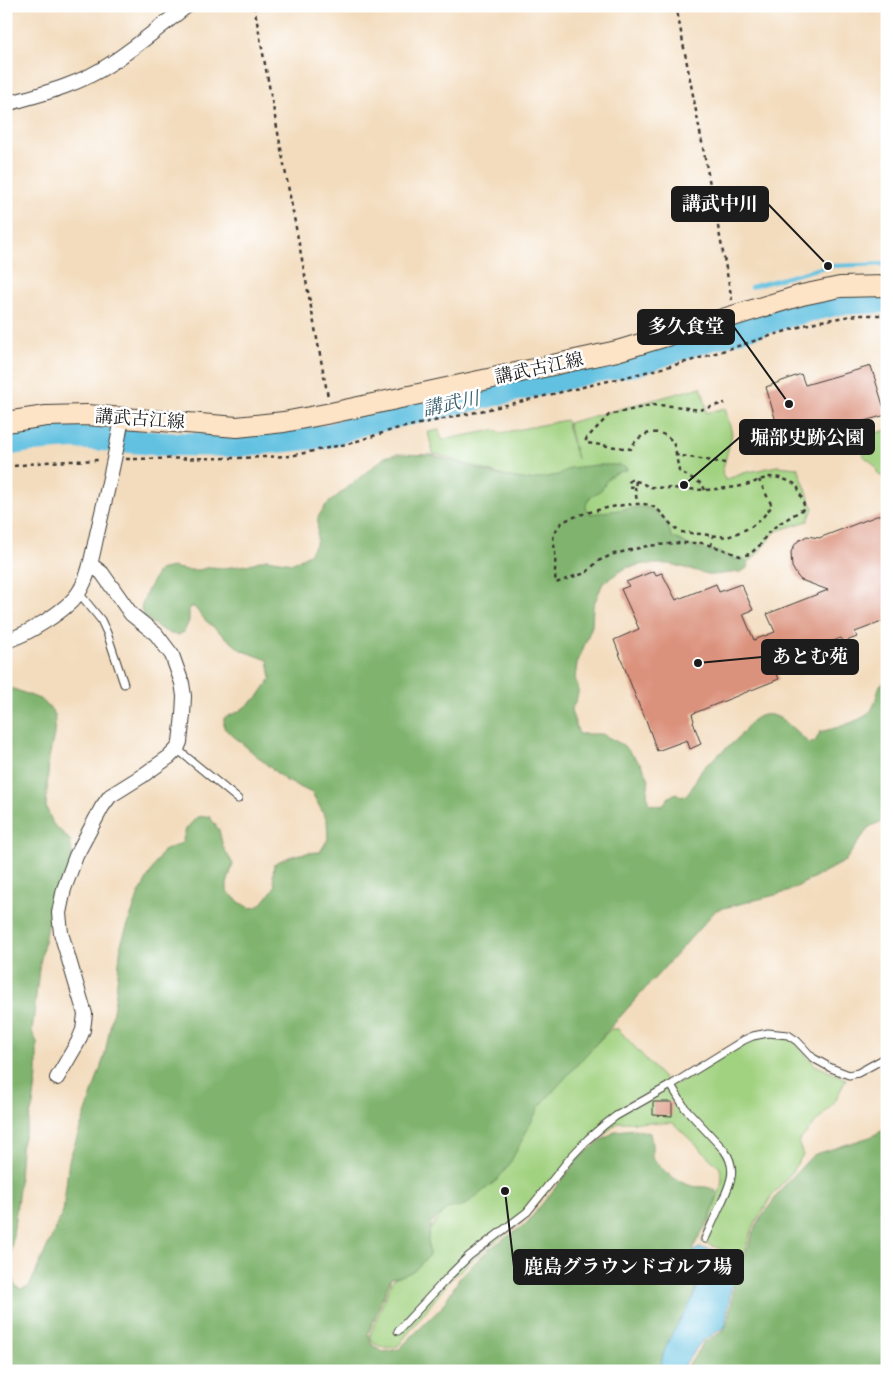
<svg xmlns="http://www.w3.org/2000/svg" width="893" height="1377" font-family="Alegreya,'Noto Serif JP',serif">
	<rect width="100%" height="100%" fill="#fff"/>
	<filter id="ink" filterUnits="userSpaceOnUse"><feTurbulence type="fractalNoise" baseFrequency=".02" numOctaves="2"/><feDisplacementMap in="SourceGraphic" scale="10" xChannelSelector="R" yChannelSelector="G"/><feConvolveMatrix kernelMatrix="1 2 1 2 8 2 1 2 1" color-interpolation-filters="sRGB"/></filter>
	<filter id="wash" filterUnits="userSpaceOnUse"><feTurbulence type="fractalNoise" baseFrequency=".0096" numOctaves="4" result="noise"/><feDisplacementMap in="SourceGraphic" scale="20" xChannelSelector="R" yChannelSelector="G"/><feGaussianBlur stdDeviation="1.12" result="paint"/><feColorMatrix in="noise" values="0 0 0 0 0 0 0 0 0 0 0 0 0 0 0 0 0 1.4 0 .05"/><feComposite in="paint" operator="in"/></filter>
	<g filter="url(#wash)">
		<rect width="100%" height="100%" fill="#f3dcbd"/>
		<!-- green -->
		<path fill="#a1d280" stroke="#5e774e" d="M701,387L706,405V413L725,408L732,434L722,473L725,480L744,473L777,466L798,468L813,508L808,521L776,531L752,560L739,566L672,559L522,482L433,453L428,432L439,430L442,440L494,430L501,433L566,420L577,459L568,423Z
			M887,430V478C873,475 880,471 873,464C870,460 866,459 863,455L867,447L868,439L870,435Z
			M611,1029H618L668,1083H678L746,1041L775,1035L793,1040L815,1065L846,1079L834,1103L798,1142L803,1155L788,1177L773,1194L759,1217L754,1225L742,1257L702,1242L721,1187L722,1179L720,1168L673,1123L619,1122L579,1154L521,1223L486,1248L451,1279L398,1346C388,1349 382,1348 373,1343L370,1335L391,1283L437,1220L541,1096Z"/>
		<!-- forest -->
		<path fill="#80b46e" stroke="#4e6845" d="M397,454L433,455L497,475L530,480L558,475L570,468L598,465H618L627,468V470C621,471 613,474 608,478C605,481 605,486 602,489C594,496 585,497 586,510L591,514L639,507L649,508L659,515L666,522L672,537L693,547L718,552L735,559L745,560L749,564L746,569L740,572L712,575L670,564H644L625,568L603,583L593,606L592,626L577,664L575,679C582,692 576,699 571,711L579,734H602L623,745L641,764L649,779L647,794L650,804L662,806L669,797L676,793L680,797C694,794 693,781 701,771C710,760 725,750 736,740C742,735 745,728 751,722C774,701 792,730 809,743L815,742L820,732C833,729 858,722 868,714C875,708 877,693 880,685L887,681V819L869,827L845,861L787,892L716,910L539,1107L509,1165L497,1180L465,1205L447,1209L431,1223L428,1239L429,1255C416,1270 411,1275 391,1278L368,1334L372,1345L383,1352L399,1349L441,1308L461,1276L489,1249L526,1224L580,1157L600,1141L616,1131L634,1129L650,1133L652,1144V1158C662,1170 676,1182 692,1186C702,1188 705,1185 715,1190L717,1196L714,1207L708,1221L694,1246L693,1257L698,1281L690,1313L669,1347L658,1371H6V686L42,700L55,714L54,734L49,758L46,807L53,824L70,840L73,860L49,915L39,969L32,1032L37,1042V1076L33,1105L21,1148L18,1196L11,1251L14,1284L20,1289L29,1287L63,1212L69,1160L87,1109L105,1054L115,1000L121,944L138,896L154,866L163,851L182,843L186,829L197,817L209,816L219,830L223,847L233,864L227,884V891C251,914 257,914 275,886L273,875L274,864C290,855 302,853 320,852L328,839L327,820L312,793L285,780L224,728V718L238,712L258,697L271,678L268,660L241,650L206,621L194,607H189V621L184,632L178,635L171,634L159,628L143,616L141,607L148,589L159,570L172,567L186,570H199L210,567L224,568L247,565L266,559L293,563L309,554L317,541L318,517L326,505L385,457Z
			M887,1128V1371H683L693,1359L703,1343L723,1331L727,1324L732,1300L735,1276L743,1261L756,1225L783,1187L813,1155L870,1137Z"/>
		<!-- water -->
		<path fill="#62c1e1" stroke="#3f6e7e" d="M699,1248C710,1249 734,1253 739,1263L733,1275L730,1297L725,1327L701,1342L680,1371H660C661,1362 663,1353 667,1344C676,1323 693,1305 699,1282C701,1275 696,1259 693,1252Z"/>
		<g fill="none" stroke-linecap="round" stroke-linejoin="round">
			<!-- stream -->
			<path stroke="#62c1e1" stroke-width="4" d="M751,287L828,266L887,264"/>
			<!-- river -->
			<path stroke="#62c1e1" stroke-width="24" d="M6,444L32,440L74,437L168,444L238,445L328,436L360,424L537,385L592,371L636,364L697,343L797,313L839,303L887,301"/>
		</g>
		<g id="blocks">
			<!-- building -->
			<path fill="#db927d" d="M871,366L886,415L834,429V433L817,437L813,428L781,439L766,387L801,374L805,385Z
				M887,512V620L855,632L857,637L844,642L841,638L773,664L779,679L692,714L694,721L693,722L701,744L690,749L687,740L657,751L646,720L640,708L614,640L639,629L621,589L629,586L626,582L654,571L656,575L662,573L676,600L716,584L719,592L741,584L753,610L743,614L754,640L775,632L767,614L828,590L801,580L798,577L792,567L791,552L794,546L798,541L807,536L819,538Z
				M653,1102H672V1116L653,1115Z"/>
		</g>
	</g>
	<g filter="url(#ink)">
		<use href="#blocks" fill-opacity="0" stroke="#3c3934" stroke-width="1"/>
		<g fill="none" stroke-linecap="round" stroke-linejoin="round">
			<defs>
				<path id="lane" d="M79,593L101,620L107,633L124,684
					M177,749L238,799
					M671,1085L685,1108L724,1150C739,1170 729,1186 720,1206C715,1217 710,1228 705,1239
					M398,1331L451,1274L469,1256L527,1212L571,1157L588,1139L603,1126L616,1116L671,1085L744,1040L753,1036L768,1033L788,1035L797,1041L813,1058L831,1068L849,1075L858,1073L887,1057"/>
				<path id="street" d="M6,104C42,94 79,85 110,64C136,47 161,26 187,6
					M6,641C26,635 68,610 79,592C89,577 93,552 97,534C106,495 116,456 122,417
					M57,1078L78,1042L83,1030L85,1014L61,933L59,913L64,889L76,856L102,807L110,796L142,776L169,757L177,749L180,742L183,715L184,696L182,683L172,655L156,634L131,614L102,573L90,564"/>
				<path id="secondary" d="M6,422L46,416L87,415L237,427L284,422L331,413L617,351L802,295L840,287L887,286"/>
			</defs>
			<!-- lane casing -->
			<use href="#lane" stroke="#3c3934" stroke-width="9"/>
			<!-- street casing -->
			<use href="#street" stroke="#3c3934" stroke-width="16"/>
			<!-- secondary casing -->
			<use href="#secondary" stroke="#3c3934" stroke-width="22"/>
			<!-- path -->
			<path stroke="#3c3934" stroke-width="2.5" stroke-dasharray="4 4" stroke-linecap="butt" d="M254,6L328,397
				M676,6L732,300
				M676,455C676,428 641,425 631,449L586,443V439L609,415L652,405L675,406L699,410L725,403
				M126,459L238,458L290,456L351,443L395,429L472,413L634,375L690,361L815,322L857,315H887
				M6,467L45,462L101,460
				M636,481L635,487H631L629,486V482L631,480L640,482L649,487L705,490L737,487L753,483L759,480L770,477L781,478L791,482L797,485L805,508L777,525L767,534L760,545L750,554L740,556L722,549L702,543H679L647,546L614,554L598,561L586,573L572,577L556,583C554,573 556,563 555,553C555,547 552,539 554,534C556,530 560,524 563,522C578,513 633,500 649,505C664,510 668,526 681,532L728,537L751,527L762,518L772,506L759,480
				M635,487L637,503
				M705,490L702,484L679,471L676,455L725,463
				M711,546L713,535"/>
			<!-- lane -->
			<use href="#lane" stroke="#fff" stroke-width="7"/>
			<!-- street -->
			<use href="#street" stroke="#fff" stroke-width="14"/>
			<!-- secondary -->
			<use href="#secondary" stroke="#fee4c6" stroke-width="20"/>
		</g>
	</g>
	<g text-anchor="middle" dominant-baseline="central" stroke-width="5" stroke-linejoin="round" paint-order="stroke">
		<!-- street labels -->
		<g font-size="18" fill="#1c1c1c" stroke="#fff">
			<text transform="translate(539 368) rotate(-12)">講武古江線</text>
			<text transform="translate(140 419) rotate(4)">講武古江線</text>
		</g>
		<!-- water labels -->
		<g font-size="19" font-style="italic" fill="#385e6b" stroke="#fff">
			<text transform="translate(451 404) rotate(-12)">講武川</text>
		</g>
	</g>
	<!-- callouts -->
	<path fill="none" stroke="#1c1c1c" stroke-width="2" d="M828 266L768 204M789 404L734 327M684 485L740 437M698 663L762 657M505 1191L514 1267"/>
	<g fill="#1c1c1c" stroke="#fff" stroke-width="2">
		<circle cx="828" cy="266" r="5"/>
		<circle cx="789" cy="404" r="5"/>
		<circle cx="684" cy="485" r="5"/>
		<circle cx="698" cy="663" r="5"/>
		<circle cx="505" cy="1191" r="5"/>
	</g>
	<g fill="#1c1c1c" stroke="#1c1c1c" stroke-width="2">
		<rect x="672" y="187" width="96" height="34" rx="5"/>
		<rect x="638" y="310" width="96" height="34" rx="5"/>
		<rect x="740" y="420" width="134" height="34" rx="5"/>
		<rect x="762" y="640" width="96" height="34" rx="5"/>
		<rect x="514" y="1250" width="229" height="34" rx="5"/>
	</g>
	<g font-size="19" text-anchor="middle" font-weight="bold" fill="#fff">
		<text x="720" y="210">講武中川</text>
		<text x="686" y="333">多久食堂</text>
		<text x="807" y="444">堀部史跡公園</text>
		<text x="810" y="663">あとむ苑</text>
		<text x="628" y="1273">鹿島グラウンドゴルフ場</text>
	</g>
	<!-- margin -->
	<rect width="893" height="1377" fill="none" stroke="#fff" stroke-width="25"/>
</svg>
